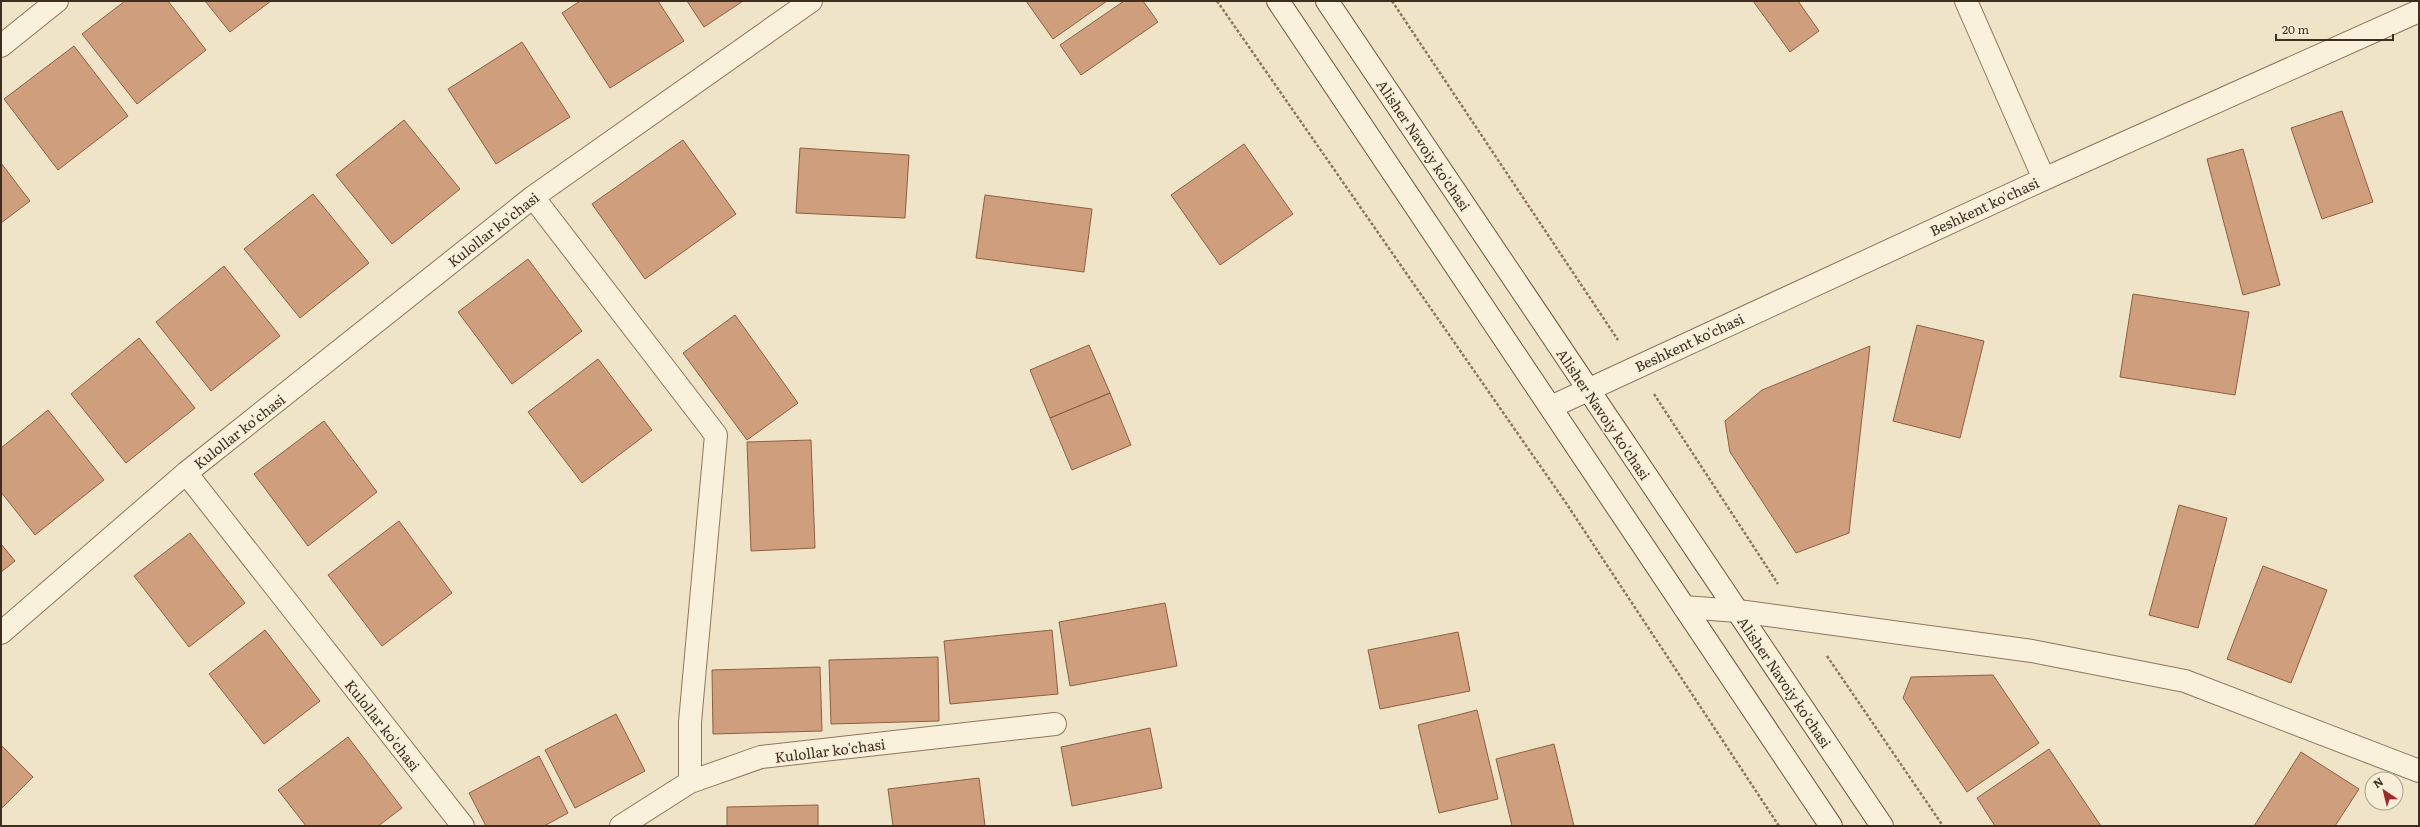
<svg xmlns="http://www.w3.org/2000/svg" width="2420" height="827" font-family="Literata,serif">
	<rect width="100%" height="100%" fill="#f0e4c8"/>
	<!-- building -->
	<path fill="#cf9f7d" stroke="#8d5f41" d="M125,1H168L206,50L137,104L82,34Z
		M205,1H271L230,32Z
		M580,1H658L684,41L610,88L562,13Z
		M687,1H743L704,27Z
		M1026,1H1107L1053,39Z
		M1124,1H1143L1158,22L1081,75L1060,45Z
		M1753,1H1798L1819,31L1790,52Z
		M522,42L570,117L496,164L448,89Z
		M74,46L128,116L58,170L4,99Z
		M2342,111L2373,202L2322,219L2291,128Z
		M404,120L460,189L392,244L336,175Z
		M683,140L736,214L645,279L592,204Z
		M1244,144L1293,214L1220,265L1171,195Z
		M800,148L909,155L905,218L796,213Z
		M2243,149L2280,285L2243,295L2207,159Z
		M1,163L30,201L1,223Z
		M313,194L369,263L300,318L244,249Z
		M985,195L1092,209L1084,272L976,258Z
		M528,259L582,331L512,384L458,312Z
		M224,266L280,336L211,391L156,322Z
		M2133,294L2249,312L2235,395L2120,377Z
		M735,315L798,403L747,440L683,353Z
		M1917,325L1984,341L1960,438L1893,421Z
		M139,338L195,408L126,463L71,394Z
		M1089,345L1110,393L1050,418L1030,370Z
		M1870,346L1849,533L1796,553L1730,452L1725,421L1762,390Z
		M598,359L652,430L582,483L528,412Z
		M1110,393L1131,445L1072,470L1050,418Z
		M48,410L104,480L35,535L1,492V448Z
		M324,421L377,492L308,546L254,474Z
		M811,440L815,548L751,551L747,442Z
		M2179,505L2227,518L2198,628L2149,615Z
		M399,521L452,593L382,646L328,575Z
		M190,533L245,603L189,647L134,576Z
		M1,544L15,561L1,572Z
		M2263,566L2327,590L2291,683L2227,659Z
		M1165,603L1177,666L1070,686L1059,622Z
		M265,630L320,701L264,744L209,674Z
		M1052,630L1058,694L950,704L944,641Z
		M1458,632L1470,691L1380,709L1368,650Z
		M938,657L939,721L831,724L829,660Z
		M820,667L822,731L713,734L712,670Z
		M1993,675L2039,743L1967,792L1903,698L1911,677Z
		M1477,710L1498,799L1439,813L1418,725Z
		M616,714L645,771L575,808L545,750Z
		M1150,728L1162,788L1072,806L1061,747Z
		M348,737L402,808L378,826H306L278,790Z
		M1554,744L1574,826H1512L1496,759Z
		M1,745L33,777L1,809Z
		M2049,749L2101,826H1995L1977,798Z
		M2301,752L2359,789L2335,826H2254Z
		M539,756L568,813L544,826H486L469,793Z
		M979,778L985,826H893L888,789Z
		M818,805V826H727V807Z"/>
	<g fill="none" stroke-linecap="round" stroke-linejoin="round">
		<defs>
			<path id="street" d="M1966,1L2044,179
				M1,46L57,1
				M533,197L716,435L690,722V782
				M1551,407L2044,179L2419,11
				M186,473L463,826
				M1684,607L1738,611L2032,651L2185,681L2419,771
				M1,633L186,473L533,197L811,1
				M621,826L690,782L761,757L1055,724"/>
			<path id="secondary" d="M1278,1L1831,826
				M1327,1L1882,826"/>
		</defs>
		<!-- street casing -->
		<use href="#street" stroke="#8d765c" stroke-width="24"/>
		<!-- secondary casing -->
		<use href="#secondary" stroke="#6f573f" stroke-width="24"/>
		<!-- path -->
		<path stroke="#8d765c" stroke-width="2.5" stroke-dasharray="3 2" stroke-linecap="butt" d="M1217,1L1566,503L1779,826
			M1392,1L1618,340
			M1654,394L1778,584
			M1827,656L1943,826"/>
		<!-- street -->
		<use href="#street" stroke="#faf1dc" stroke-width="22"/>
		<!-- secondary -->
		<use href="#secondary" stroke="#faf1dc" stroke-width="22"/>
	</g>
	<g text-anchor="middle" dominant-baseline="central" stroke-width="3.5" stroke-linejoin="round" paint-order="stroke">
		<!-- street labels -->
		<g font-size="14" fill="#3d2e20" stroke="#f7eed8">
			<text transform="translate(1424 145) rotate(56)">Alisher Navoiy ko'chasi</text>
			<text transform="translate(1984 206) rotate(-25)">Beshkent ko'chasi</text>
			<text transform="translate(493 229) rotate(-38)">Kulollar ko'chasi</text>
			<text transform="translate(1689 342) rotate(-25)">Beshkent ko'chasi</text>
			<text transform="translate(1604 414) rotate(56)">Alisher Navoiy ko'chasi</text>
			<text transform="translate(239 431) rotate(-38)">Kulollar ko'chasi</text>
			<text transform="translate(1785 682) rotate(56)">Alisher Navoiy ko'chasi</text>
			<text transform="translate(383 725) rotate(52)">Kulollar ko'chasi</text>
			<text transform="translate(830 750) rotate(-7)">Kulollar ko'chasi</text>
		</g>
	</g>
	<!-- border -->
	<rect width="2420" height="827" fill="none" stroke="#3d2e20" stroke-width="4"/>
	<!-- north arrow -->
	<g transform="translate(2384 791) rotate(325)"><circle r="19" fill="#f7eed8" stroke="#ada18e"/>
	<path d="M0-3L7 15L0 10L-7 15Z" fill="#9e2a2b"/>
	<text y="-6" font-size="11" font-weight="bold" text-anchor="middle" fill="#3d2e20">N</text>
	</g>
	<!-- scale -->
	<path d="M2276 34v6h117v-6" fill="none" stroke="#3d2e20" stroke-width="2"/>
	<text x="2282" y="34" font-size="12" fill="#3d2e20" stroke="#f7eed8" stroke-width="3" paint-order="stroke">20 m</text>
</svg>
